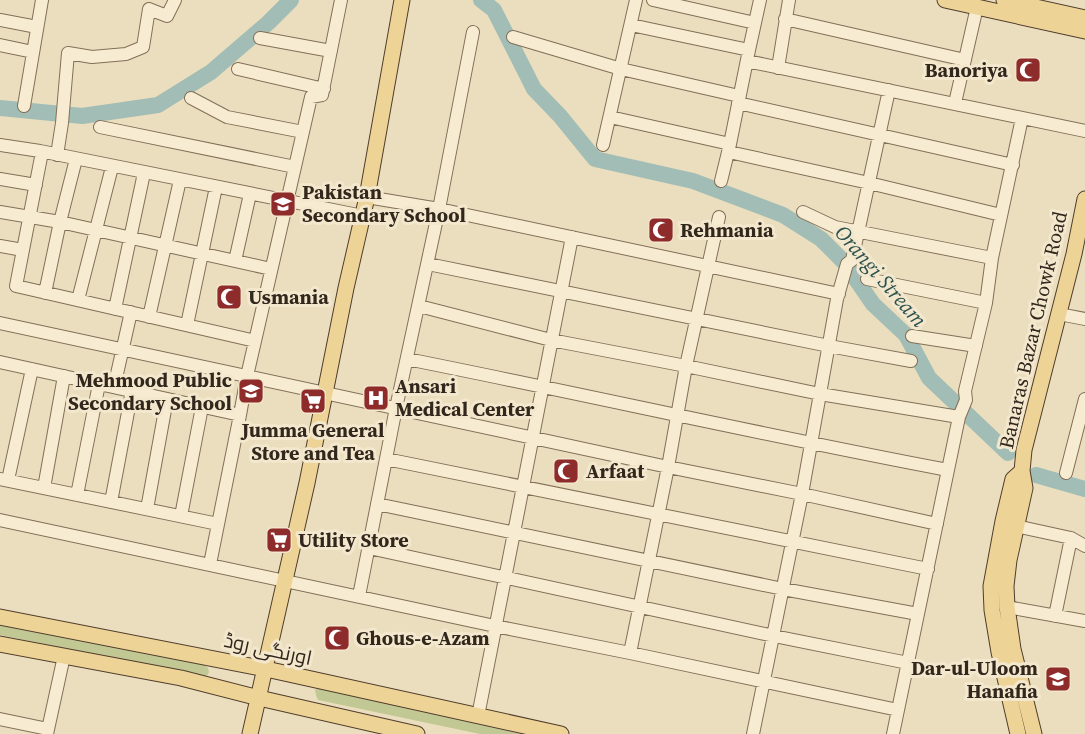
<svg xmlns="http://www.w3.org/2000/svg" width="1085" height="734" font-family="'Source Serif 4',Cairo,serif">
	<rect width="100%" height="100%" fill="#ebdebe"/>
	<!-- green -->
	<path fill="#c2c893" d="M0,623L204,665L208,668L209,672L207,676L202,677L0,635Z
		M319,688L541,734H480L318,700L316,695L315,690Z"/>
	<g fill="none" stroke-linecap="round" stroke-linejoin="round">
		<!-- river -->
		<path stroke="#a1bdb5" stroke-width="16" d="M481,0L494,10L534,89L560,116L595,159L693,181L783,215L821,239L844,262L873,304L906,335L929,378L1008,453
			M0,108L82,116L158,105L211,72L268,23L291,0
			M1036,475L1085,489"/>
		<defs>
			<path id="minor" d="M653,0L755,23
				M785,19L965,60
				M0,20L37,27
				M631,25L749,50
				M513,37L621,69L739,96
				M260,38L331,51
				M0,45L33,52
				M747,61L1085,131
				M778,68L789,0
				M238,69L324,89
				M191,98L227,117L303,132
				M738,103L1013,165
				M955,103L977,7
				M24,106L42,0
				M610,117L730,144
				M100,127L295,167
				M0,145L40,151L363,216
				M603,145L636,0
				M42,152L16,286L255,341
				M729,152L869,183L1001,215
				M57,155L62,123L68,53L92,57L126,54L143,47L149,9L167,16L175,0
				M0,179L36,185
				M721,181L730,144L749,50L760,0
				M367,197L439,209L839,294
				M0,212L60,222L271,269
				M803,212L835,227L992,258
				M0,246L23,250
				M235,261L250,194
				M428,264L829,346L911,361
				M867,279L986,303
				M45,293L60,222L76,159
				M78,300L112,167
				M419,306L551,340L686,366L820,394L959,417
				M115,309L144,173
				M1059,314L1085,319
				M149,317L180,180
				M0,323L668,467L802,494L937,524
				M187,325L216,187
				M912,336L976,346
				M407,359C588,395 767,436 948,470
				M0,362L240,415
				M114,387L131,312
				M386,459L928,569
				M1066,473L1085,399
				M0,479L218,524
				M8,480L32,369
				M44,488L64,376
				M77,495L99,384
				M111,502L132,391
				M377,504L783,589L918,614
				M147,509L167,399
				M181,516L202,407
				M0,520L495,626L630,653L898,710
				M1016,526L1071,538L1085,546
				M369,548L774,636L908,663
				M210,564L240,415L247,376L311,97L322,95L341,0
				M359,596L396,408L439,209L473,32
				M1007,607L1085,621
				M1055,616L1071,538
				M630,653L668,467L686,366L719,217
				M478,716L572,237
				M0,719L48,729
				M47,734L64,656
				M753,734L802,494L837,299L847,264L852,260L889,90
				M893,734L959,417L966,400L965,391L986,303L992,258L1022,118"/>
			<path id="major" d="M945,0L1085,31
				M1004,0L1085,18
				M0,617L266,669L561,734
				M0,644L181,678L259,698L417,734
				M250,734L307,483L346,288L367,197L402,0
				M1018,734L999,652L992,610L991,586L1003,521L1013,479L1022,471
				M1034,734L1013,649L1007,607L1006,586L1009,560L1025,488L1022,471L1024,450L1074,254L1085,199"/>
		</defs>
		<!-- minor casing -->
		<use href="#minor" stroke="#826f58" stroke-width="14"/>
		<!-- major casing -->
		<use href="#major" stroke="#503d2c" stroke-width="17"/>
		<!-- minor -->
		<use href="#minor" stroke="#f7ebd1" stroke-width="12"/>
		<!-- major -->
		<use href="#major" stroke="#eed397" stroke-width="15"/>
	</g>
	<!-- icons -->
	<defs>
		<symbol id="mosque-square" viewBox="-11 -11 22 22"><rect x="-9" y="-9" width="18" height="18" rx="4" fill="#8e2b2b" stroke="#f3e8cd"/><path d="M3.5-4.9A6 6 0 1 0 3.5 4.9A5 5 0 1 1 3.5-4.9Z" fill="#fff"/></symbol>
		<symbol id="school-square" viewBox="-11 -11 22 22"><rect x="-9" y="-9" width="18" height="18" rx="4" fill="#8e2b2b" stroke="#f3e8cd"/><path d="M0-5L7-2L0 1L-7-2ZM-4 1L0 2.5L4 1V4Q0 6-4 4Z" fill="#fff"/></symbol>
		<symbol id="hospital-square" viewBox="-11 -11 22 22"><rect x="-9" y="-9" width="18" height="18" rx="4" fill="#8e2b2b" stroke="#f3e8cd"/><path d="M-5-5h3v3.5h4V-5h3V5h-3V1.5h-4V5h-3Z" fill="#fff"/></symbol>
		<symbol id="supermarket-square" viewBox="-11 -11 22 22"><rect x="-9" y="-9" width="18" height="18" rx="4" fill="#8e2b2b" stroke="#f3e8cd"/><path d="M-6-5.5h2.5l.6 2H6L4.5 2H-2.5L-4.4-4H-6ZM-1.5 3.2a1.3 1.3 0 1 0 .1 0ZM3 3.2a1.3 1.3 0 1 0 .1 0Z" fill="#fff"/></symbol>
		<symbol id="university-square" viewBox="-11 -11 22 22"><rect x="-9" y="-9" width="18" height="18" rx="4" fill="#8e2b2b" stroke="#f3e8cd"/><path d="M0-5L7-2L0 1L-7-2ZM-4 1L0 2.5L4 1V4Q0 6-4 4Z" fill="#fff"/></symbol>
	</defs>
	<g fill-rule="evenodd">
		<use href="#mosque-square" x="1013" y="55" width="30" height="30"/>
		<use href="#school-square" x="268" y="189" width="30" height="30"/>
		<use href="#mosque-square" x="646" y="215" width="30" height="30"/>
		<use href="#mosque-square" x="214" y="282" width="30" height="30"/>
		<use href="#school-square" x="236" y="376" width="30" height="30"/>
		<use href="#hospital-square" x="361" y="383" width="30" height="30"/>
		<use href="#supermarket-square" x="298" y="386" width="30" height="30"/>
		<use href="#mosque-square" x="551" y="456" width="30" height="30"/>
		<use href="#supermarket-square" x="264" y="525" width="30" height="30"/>
		<use href="#mosque-square" x="322" y="623" width="30" height="30"/>
		<use href="#university-square" x="1043" y="664" width="30" height="30"/>
	</g>
	<g text-anchor="middle" dominant-baseline="central" stroke-width="6" stroke-linejoin="round" paint-order="stroke">
		<!-- poi labels -->
		<g font-size="20" font-weight="bold" fill="#32271c" stroke="#f3e8cd" text-anchor="start">
			<text x="1008" y="70" text-anchor="end">Banoriya</text>
			<text x="302" y="192">Pakistan<tspan x="302" dy="23">Secondary School</tspan></text>
			<text x="680" y="230">Rehmania</text>
			<text x="248" y="297">Usmania</text>
			<text x="232" y="380" text-anchor="end">Mehmood Public<tspan x="232" dy="23">Secondary School</tspan></text>
			<text x="395" y="386">Ansari<tspan x="395" dy="23">Medical Center</tspan></text>
			<text x="313" y="430" text-anchor="middle">Jumma General<tspan x="313" dy="23">Store and Tea</tspan></text>
			<text x="586" y="471">Arfaat</text>
			<text x="298" y="540">Utility Store</text>
			<text x="356" y="638">Ghous-e-Azam</text>
			<text x="1038" y="668" text-anchor="end">Dar-ul-Uloom<tspan x="1038" dy="23">Hanafia</tspan></text>
		</g>
		<!-- street labels -->
		<g font-size="20" fill="#32271c" stroke="#f3e8cd">
			<text transform="translate(1033 330) rotate(-77)">Banaras Bazar Chowk Road</text>
			<text transform="translate(268 649) rotate(12)">اورنگی روڈ</text>
		</g>
		<!-- water labels -->
		<g font-size="21" font-style="italic" fill="#2c524f" stroke="#f3e8cd">
			<text transform="translate(881 276) rotate(49)">Orangi Stream</text>
		</g>
	</g>
</svg>
